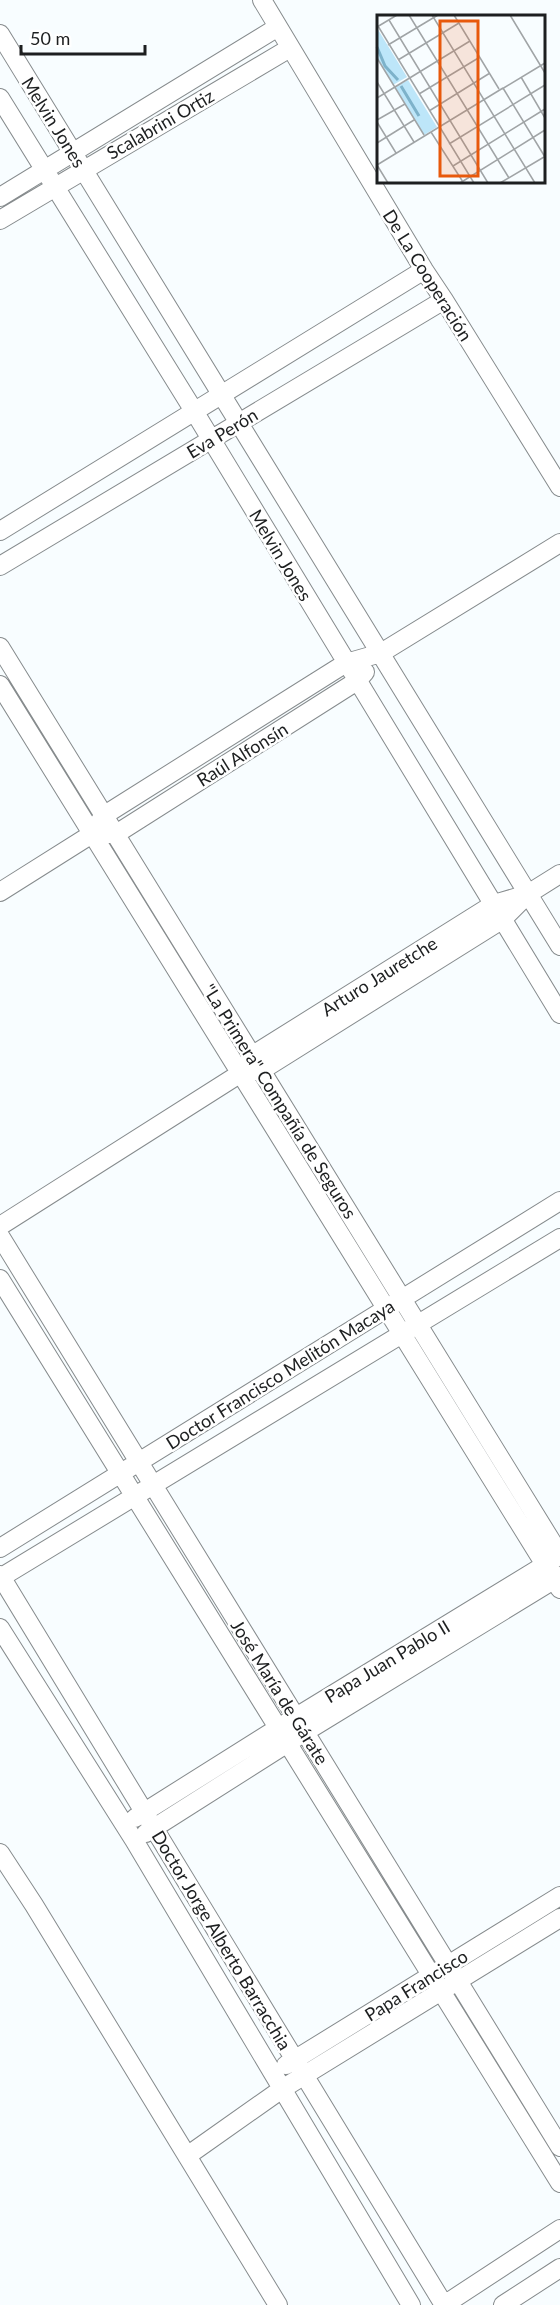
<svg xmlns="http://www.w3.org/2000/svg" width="560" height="2305" font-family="Lato,sans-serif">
	<rect width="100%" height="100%" fill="#f8fdff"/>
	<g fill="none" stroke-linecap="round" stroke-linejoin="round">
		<defs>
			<path id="street" d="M262,0L424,270L444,300L560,487
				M0,34L560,946
				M0,98L194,411L560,1014
				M0,197L278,27
				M0,220L290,48
				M0,531L424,270
				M0,566L444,300
				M0,647L560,1555
				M0,685L560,1589
				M105,834H116L357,681L365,672
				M0,892L92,834L103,816L346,663L381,653L560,543
				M247,1064L253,1055L494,904L528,894L560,874
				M0,1226L241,1073L262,1070L503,919L528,894
				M0,1236L560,2147
				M0,1279L560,2183
				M0,1548L560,1201
				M0,1575L444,2305
				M0,1578L560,1238
				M0,1628L134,1840L411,2305
				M135,1818L278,1728L553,1560
				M146,1833L305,1732L560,1576
				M0,1853L34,1905L278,2305
				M286,2065L560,1896
				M187,2156L282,2089L560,1918
				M444,2305L560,2229
				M503,2305L560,2268"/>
		</defs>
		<!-- street casing -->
		<use href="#street" stroke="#868b8d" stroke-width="20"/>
		<!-- street -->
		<use href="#street" stroke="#fff" stroke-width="18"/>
	</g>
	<g text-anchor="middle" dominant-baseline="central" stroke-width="5" stroke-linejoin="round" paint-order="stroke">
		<!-- street labels -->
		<g font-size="18" fill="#1d1f20" stroke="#fff">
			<text transform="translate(54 122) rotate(58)">Melvin Jones</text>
			<text transform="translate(160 124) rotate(-30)">Scalabrini Ortiz</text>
			<text transform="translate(428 275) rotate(58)">De La Cooperación</text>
			<text transform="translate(222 433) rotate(-31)">Eva Perón</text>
			<text transform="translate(281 555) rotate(59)">Melvin Jones</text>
			<text transform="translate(242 754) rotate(-32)">Raúl Alfonsín</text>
			<text transform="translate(379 976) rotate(-32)">Arturo Jauretche</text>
			<text transform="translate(280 1101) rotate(58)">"La Primera" Compañía de Seguros</text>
			<text transform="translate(280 1374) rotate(-32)">Doctor Francisco Melitón Macaya</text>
			<text transform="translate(387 1661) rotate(-31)">Papa Juan Pablo II</text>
			<text transform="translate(280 1692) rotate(58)">José María de Gárate</text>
			<text transform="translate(222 1940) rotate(59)">Doctor Jorge Alberto Barracchia</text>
			<text transform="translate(416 1985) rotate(-32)">Papa Francisco</text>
		</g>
	</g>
	<!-- overview -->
	<g transform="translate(377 15)">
		<rect width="168" height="168" fill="#f8fdff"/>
		<path d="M0,13L30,62L16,70L0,43ZM31,65L60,112L47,120L18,72Z" fill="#bde6f9"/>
		<path fill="none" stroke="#7db2ca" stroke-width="3" d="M0,32L8,51L21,65M24,71L42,101"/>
		<path fill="none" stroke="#a0a4a6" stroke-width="1.5" d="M32,0L132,163M55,0L158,168M77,0L122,74M133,0L168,58M12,5L111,168M1,11L97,168M0,12L20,0M11,30L61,0M0,43L47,120M21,45L82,8M144,62L168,103M0,67L37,127M126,73L168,142M125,74L168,48M42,79L103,42M0,83L93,26M52,96L113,58M0,105L28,89M0,107L19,138M54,117L86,167M0,128L37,105M72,129L168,70M0,150L126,73M0,150L11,168M76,151L168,94M83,168L168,115M123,168L167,142"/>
		<path fill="#e8590c" fill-opacity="0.15" stroke="#e8590c" stroke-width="3" d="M63,6H101V161H63Z"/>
		<rect width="168" height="168" fill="none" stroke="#1d1f20" stroke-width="3"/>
	</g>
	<!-- scale -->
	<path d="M21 45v9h124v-9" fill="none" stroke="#1d1f20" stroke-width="3"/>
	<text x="30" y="45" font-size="18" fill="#1d1f20" stroke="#ffffff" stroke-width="4.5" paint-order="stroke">50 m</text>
</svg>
